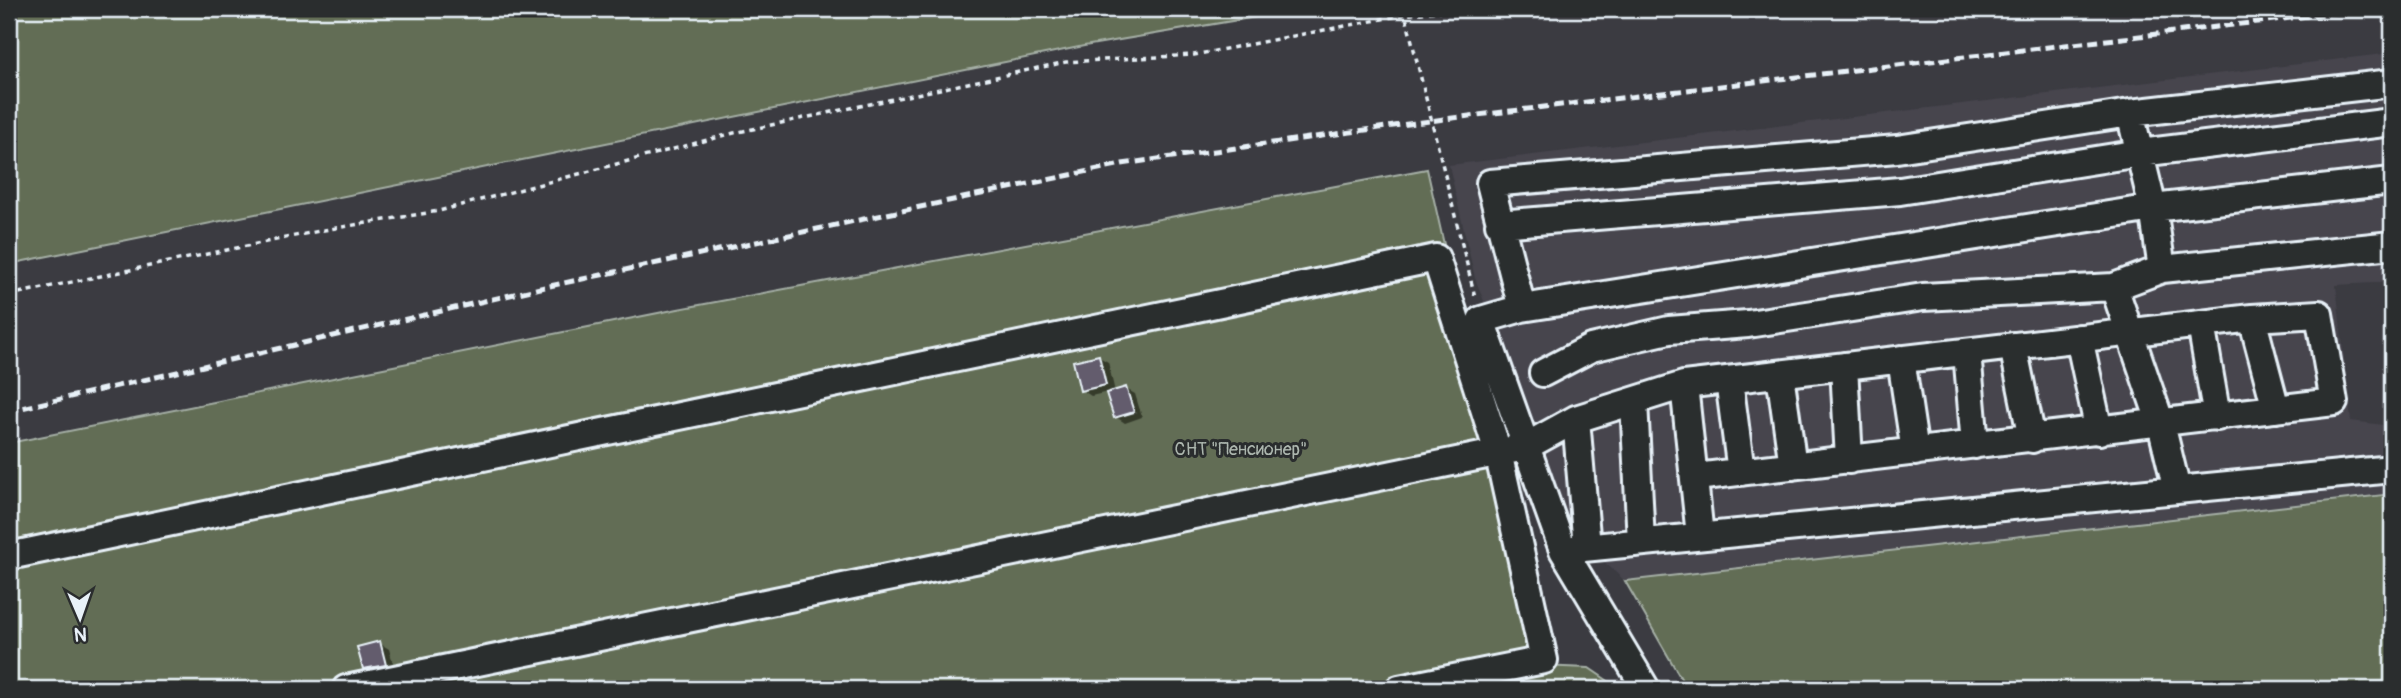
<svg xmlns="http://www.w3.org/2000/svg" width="2401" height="698" font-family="Pangolin,sans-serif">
	<rect width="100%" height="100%" fill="#3b3b41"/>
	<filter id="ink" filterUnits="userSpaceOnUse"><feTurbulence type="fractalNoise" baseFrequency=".0143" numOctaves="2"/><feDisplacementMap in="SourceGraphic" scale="14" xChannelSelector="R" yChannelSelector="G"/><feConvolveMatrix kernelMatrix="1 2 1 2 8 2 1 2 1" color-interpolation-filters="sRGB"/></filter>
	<g filter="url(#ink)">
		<!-- built -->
		<path fill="#47454e" d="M2392,53V282L2336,285L2351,421L2392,426V494L1625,581L1575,535L1475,278L1449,165Z"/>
		<!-- green -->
		<path fill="#626d54" stroke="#a5afa6" stroke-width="2" d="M9,9H1303L1084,46L9,264Z
			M1427,169L1539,666L1589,668L1620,689H9V443L678,309Z
			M2392,494V689H1687L1625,581Z"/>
		<!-- shadow -->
		<path fill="#0007" d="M1099,357L1108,362L1115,392L1126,389L1135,394L1142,417L1125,423L1116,417L1108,392L1091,396L1082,390Z
			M379,643L389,649L395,670L374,674L364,668Z"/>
		<!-- building -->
		<path fill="#645c6d" stroke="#e8f1f8" stroke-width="2" d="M1099,355L1106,385L1080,391L1073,361Z
			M1126,387L1134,412L1114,418L1106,393Z
			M380,641L386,665L363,669L357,647Z"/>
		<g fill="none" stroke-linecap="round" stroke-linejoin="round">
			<defs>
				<path id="minor" d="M2130,113L2153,208L2162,269
					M1499,224L1900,191L2140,153L2392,122
					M2114,287L2161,424L2177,490
					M1522,308L1490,183L1897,149L2130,113L2392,83
					M2252,318L2276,409
					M2201,324L2217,417
					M2079,338L2099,431
					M2013,346L2032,439
					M1967,352L1975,445
					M1901,359L1915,452
					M1844,366L1849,460
					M1543,373L1591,348L1669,330L1748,324L1923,297L2114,287L2162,269L2392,245
					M1780,374L1793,466
					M1729,380L1741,472
					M1684,385L1700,536
					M1634,401L1641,542
					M1576,419L1587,547
					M1563,550L2392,469
					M9,556L1436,258L1498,452L1544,660L1399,689
					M346,689L1525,447L1576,419L1684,385L2252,318L2319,314L2334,402L1696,477
					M1646,689L1563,550L1481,320L1522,308L2153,208L2392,181"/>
			</defs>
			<!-- minor casing -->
			<use href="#minor" stroke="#e8f1f8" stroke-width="32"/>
			<!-- path -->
			<path stroke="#e8f1f8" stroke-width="3.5" stroke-dasharray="5 5" stroke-linecap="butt" d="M1404,9L1475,297
				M9,295L324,230L439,211L734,133L1066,62L1194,55L1403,15L1458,9"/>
			<!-- minor -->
			<use href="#minor" stroke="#2a2d2e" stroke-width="26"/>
			<!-- rail -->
			<path stroke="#e8f1f8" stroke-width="5" stroke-dasharray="10 5" stroke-linecap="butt" d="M9,411L545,287L1122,164L1444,119L2367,9"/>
		</g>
	</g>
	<g text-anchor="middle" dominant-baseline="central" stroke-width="6" stroke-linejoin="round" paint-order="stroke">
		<!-- park labels -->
		<g font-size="18" fill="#acb6ae" stroke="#2a2d2e">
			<text x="1241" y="449">СНТ "Пенсионер"</text>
		</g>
	</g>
	<!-- margin -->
	<rect width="2401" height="698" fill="none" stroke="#2a2d2e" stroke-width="35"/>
	<rect x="18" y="18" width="2366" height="663" fill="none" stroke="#e8f1f8" stroke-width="2.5" filter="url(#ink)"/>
	<!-- north arrow -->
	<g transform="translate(80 618) rotate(178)" stroke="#2a2d2e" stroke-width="5" paint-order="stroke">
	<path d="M0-5L12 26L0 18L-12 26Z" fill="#e8f1f8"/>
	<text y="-10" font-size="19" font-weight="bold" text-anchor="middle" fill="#e8f1f8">N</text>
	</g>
</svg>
